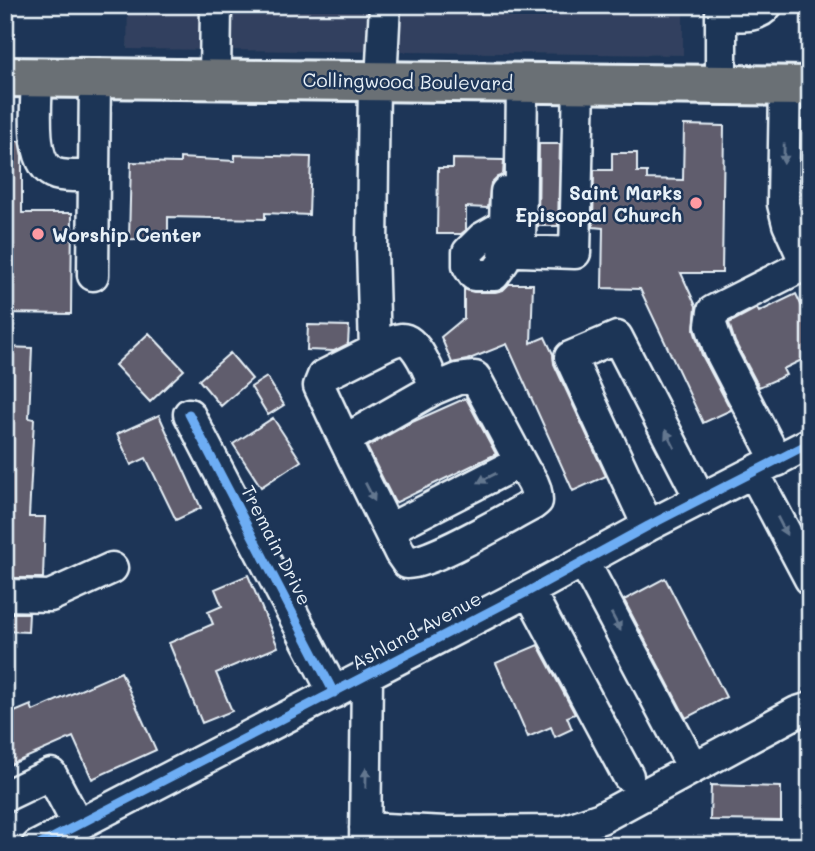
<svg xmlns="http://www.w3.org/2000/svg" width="815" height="851" font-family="Mali,sans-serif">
	<rect width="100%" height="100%" fill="#1d3557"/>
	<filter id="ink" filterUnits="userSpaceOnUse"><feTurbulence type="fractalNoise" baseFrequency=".0143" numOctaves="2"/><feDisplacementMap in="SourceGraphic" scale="14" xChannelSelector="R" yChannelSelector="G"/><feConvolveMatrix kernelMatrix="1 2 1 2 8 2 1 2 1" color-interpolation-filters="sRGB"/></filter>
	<g filter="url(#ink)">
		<!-- built -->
		<path fill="#31415e" d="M128,5H683V55L127,49Z"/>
		<!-- building -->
		<path fill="#615d6d" stroke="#e8f1f8" stroke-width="2" d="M684,125L724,126L722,273H681L696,306L694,330L702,355L731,410L703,423L640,289L602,288L603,228L593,227L594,170H612V153H637V172H647V179L683,180Z
			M5,141H19L22,156V213H72L71,314L5,313Z
			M539,144H560L558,226H538Z
			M235,155L311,157L309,215L265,213V219L168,217V240L129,239L131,162L180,163V158L235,161Z
			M453,159L504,160L503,175L497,177L491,183L488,208L466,207V230L461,234H437L438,168H453Z
			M509,284H533L531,343L545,337L553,354L554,364L606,476L573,491L507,344L467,360L452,363L441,337L464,318V289L474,292H495L503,290Z
			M796,294L810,323V356L783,369L786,375L759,387L735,342L729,323L757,308L759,312Z
			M308,325L349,326L348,344L334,351L307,350Z
			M149,333L184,370L150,402L115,365Z
			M5,347L32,348L29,418L34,419L29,517H45L43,578H5Z
			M230,353L252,379L221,406L199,380Z
			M267,377L284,405L268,415L251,387Z
			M466,398L496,454L395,503L367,447L410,423Z
			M159,415L201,508L176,520L146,458L131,465L117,434Z
			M273,418L301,461L261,487L233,444Z
			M248,575L278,647L216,673L232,711L202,723L169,643L213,624L208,612L222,606L215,589Z
			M665,578L726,697L686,718L624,600Z
			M5,613H29L28,632L5,631Z
			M538,645L575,714L567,717L572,729L555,737L551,727L528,737L496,663Z
			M121,672L156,750L92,779L73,737L5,767V716L31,705L33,711Z
			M711,785L781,787V821L710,820Z"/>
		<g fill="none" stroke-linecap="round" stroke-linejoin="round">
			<defs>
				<path id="minor" d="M721,15C736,15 758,19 767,5
					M37,77C37,101 28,165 56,174C67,177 82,176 94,176
					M215,79L216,5
					M374,81L372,248L375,350C383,346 393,340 402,339C416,339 432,376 434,389L357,433L348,435L340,431L319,386L323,376L375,350
					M381,81L385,5
					M522,83L520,251L575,253L579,83
					M721,85V5
					M785,86L783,204L788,224L806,264
					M505,225L504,261L494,275H474L468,266V252L482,238L505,225L506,192
					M93,275L95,78
					M434,389L458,379L475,377L525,471
					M189,414L334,693
					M340,431L400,553L407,563C434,562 505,519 532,505L537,501C537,485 527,465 510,467L399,524L392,536
					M777,461L719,349L711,325L713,311L806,264L810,270
					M754,473L810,579
					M648,526L570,357L617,337L701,500
					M584,562L693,768
					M529,591L628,776
					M5,595L50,596L112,568
					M5,796L51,774L78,825
					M365,828L446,832L563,831L601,818L797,712L810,708
					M37,846L529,591L648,526L810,443
					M365,846L367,675"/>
				<path id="major" d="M5,77L810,86"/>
			</defs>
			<!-- minor casing -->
			<use href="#minor" stroke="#e8f1f8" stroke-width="35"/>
			<!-- major casing -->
			<use href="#major" stroke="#e8f1f8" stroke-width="44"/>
			<!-- minor -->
			<use href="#minor" stroke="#1d3557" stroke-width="30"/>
			<!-- major -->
			<use href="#major" stroke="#6a7074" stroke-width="38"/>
			<defs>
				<path id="cycleway" d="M189,414L334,693
					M37,846L529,591L648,526L810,443"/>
			</defs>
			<!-- cycleway casing -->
			<use href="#cycleway" stroke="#1d3557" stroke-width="13"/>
			<!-- cycleway -->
			<use href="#cycleway" stroke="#6dadf4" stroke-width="9"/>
		</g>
		<!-- one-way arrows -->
		<defs><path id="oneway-solid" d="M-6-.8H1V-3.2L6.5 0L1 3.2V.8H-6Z" transform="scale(1.75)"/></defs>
		<g fill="#64778f">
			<use href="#oneway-solid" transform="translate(784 154) rotate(91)"/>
			<use href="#oneway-solid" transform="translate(670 439) rotate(-117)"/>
			<use href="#oneway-solid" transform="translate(487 478) rotate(153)"/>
			<use href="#oneway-solid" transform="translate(370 492) rotate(63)"/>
			<use href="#oneway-solid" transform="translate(782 526) rotate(63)"/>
			<use href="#oneway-solid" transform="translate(616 622) rotate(62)"/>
			<use href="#oneway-solid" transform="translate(366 778) rotate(-89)"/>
		</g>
	</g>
	<!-- markers -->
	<g fill="#ff9aa2" stroke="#1d3557" stroke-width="2.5">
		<circle cx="696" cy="203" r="7"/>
		<circle cx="38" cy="234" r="7"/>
	</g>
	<g text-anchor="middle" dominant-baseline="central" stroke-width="5" stroke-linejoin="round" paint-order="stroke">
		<!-- street labels -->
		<g font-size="19" fill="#e8f1f8" stroke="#1d3557">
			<text transform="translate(408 81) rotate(1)">Collingwood Boulevard</text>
			<text transform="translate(277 545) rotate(63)">Tremain Drive</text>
			<text transform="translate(416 630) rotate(-28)">Ashland Avenue</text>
		</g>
		<!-- poi labels -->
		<g font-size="19" font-weight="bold" fill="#e8f1f8" stroke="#1d3557" text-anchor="end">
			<text x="682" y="192">Saint Marks<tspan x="682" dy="22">Episcopal Church</tspan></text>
			<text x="52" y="234" text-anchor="start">Worship Center</text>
		</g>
	</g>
	<!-- margin -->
	<rect width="815" height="851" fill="none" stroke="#1d3557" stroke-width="28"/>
	<rect x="14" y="14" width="787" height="823" fill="none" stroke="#e8f1f8" stroke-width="2.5" filter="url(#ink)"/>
</svg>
